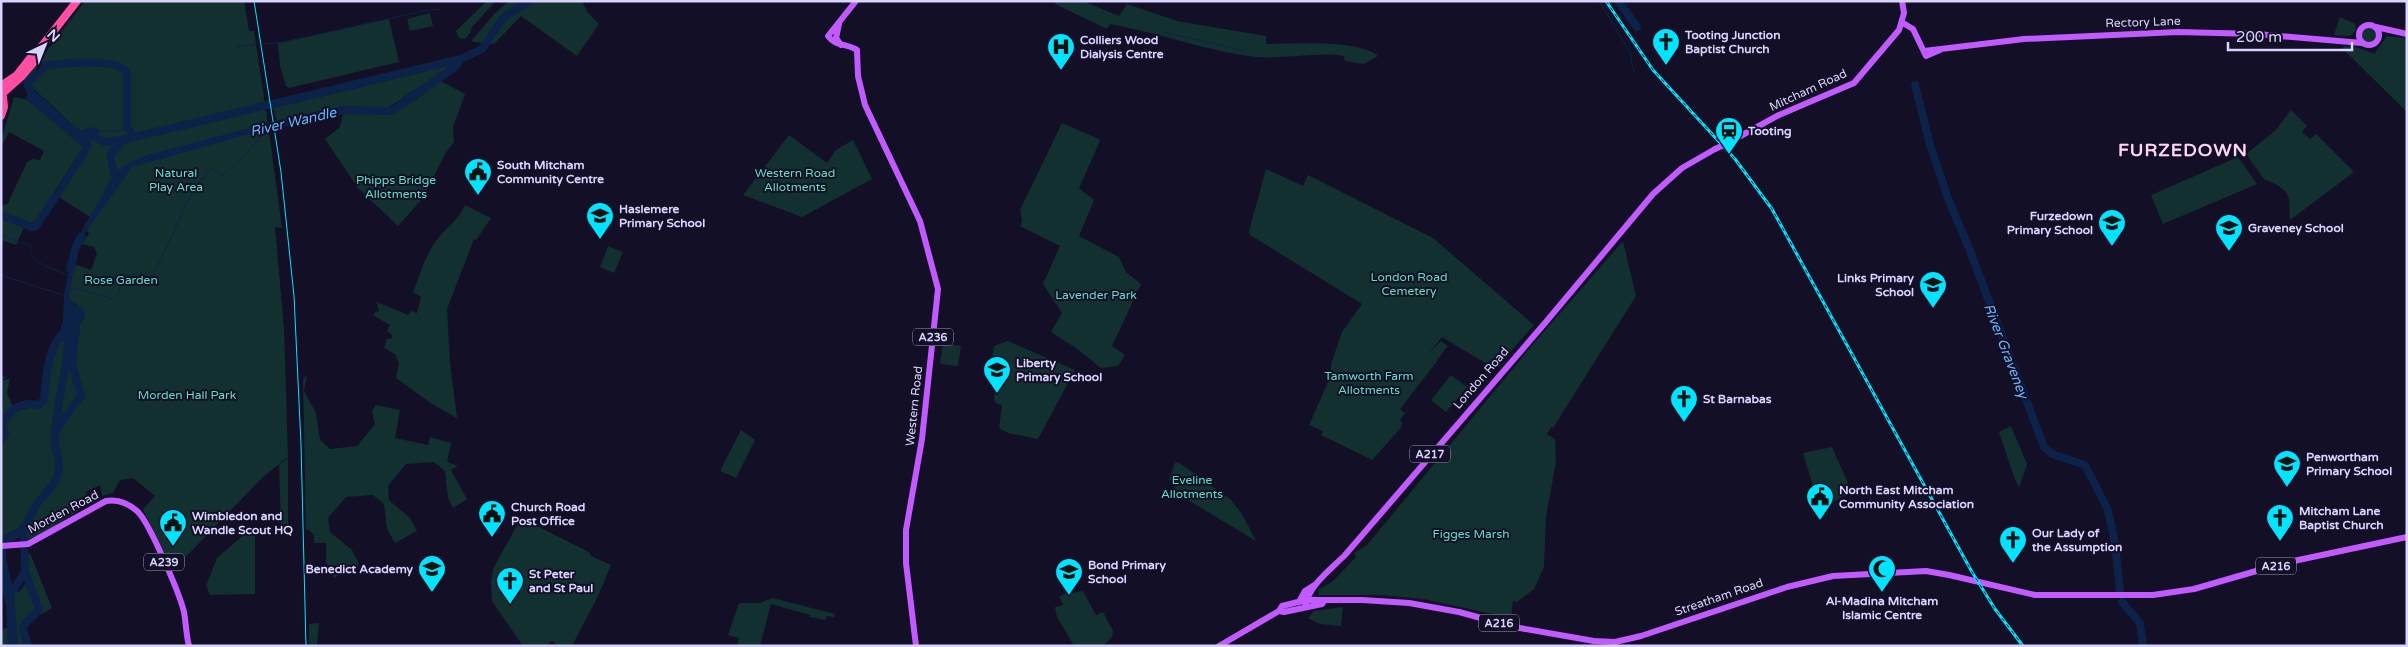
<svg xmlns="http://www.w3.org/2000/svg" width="2408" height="647" font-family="'Varela Round',sans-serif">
	<rect width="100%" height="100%" fill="#130f26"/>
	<!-- green -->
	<path fill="#12302f" d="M85,1H244L249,31H254L265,104L259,105L260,110L266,109L268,123L262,124L263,136L269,131L282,228L275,227L284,328L288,457L263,477L173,570L143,509L155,496L133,478L120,480L113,493L102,496L100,485L86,492L90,503L45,532L26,540L27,530L30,525V516L18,528L1,539V408L3,401L1,376L6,377L2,381L10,378L7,393L15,411L17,412C27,405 38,410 46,403L53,352L61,340L64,342L67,356L71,345L73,349H77L80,324L84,319L82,309L68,298L74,264L91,270L97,253L94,247L82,244L89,233L83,228L90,217L59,197L91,146L86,128L82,131L76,128L24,80Z
		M487,1L494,3L472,27L470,33L465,39L459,38L456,31Z
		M509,1H582L588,13L599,24L577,56L521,16L494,44L473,42L472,40L494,14Z
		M1056,1H1083L1119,16L1127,4L1177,21L1266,36V44C1293,44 1358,39 1378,56L1364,64L1345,61L1344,56C1313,51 1280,61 1248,56C1201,49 1156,32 1110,24L1107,29L1055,4Z
		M430,13L433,26L410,31L407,19Z
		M2340,17L2355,24L2356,30L2350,36L2334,35Z
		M389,19L399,62L289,88L286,86L280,66L278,43Z
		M2361 35a8 8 0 1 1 16 0a8 8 0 1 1-16 0Z
		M2387,36L2407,38V112L2342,48L2345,46C2356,47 2364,49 2374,54Z
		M452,65L388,108H345L275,121L277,120L273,108Z
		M439,80L465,94L453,127L454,142L445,154L423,198L398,226L358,188L325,139L340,127L343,114H388L415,99L416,100Z
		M14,97L30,100L83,147L35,223H26L16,245L1,240V207L8,203L27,162L33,159L40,160L44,151L9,132L4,142L1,140Z
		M2291,110L2307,126L2302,132L2310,139L2316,134L2354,172L2290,220L2289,199L2286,192L2279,186L2264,179L2246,154L2275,131Z
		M1062,123L1099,139L1100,141L1079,188L1094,200L1079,236L1119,257L1126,272L1141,284L1112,346L1125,355L1118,366L1101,368L1076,348L1051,332L1062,313L1043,284L1060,246L1020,226L1022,221L1020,210Z
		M789,135L827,163L836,150L853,140L872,179L802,217L743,195Z
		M2238,157L2257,184L2163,224L2151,195Z
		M1266,169L1303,186L1308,175L1433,238L1534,325L1495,369L1442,337L1429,353L1441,341L1448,346L1438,359L1434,356L1438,360L1400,409L1405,413L1400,420L1402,423L1400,429L1372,460L1321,435L1323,431L1309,425L1329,380L1332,361L1342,332L1362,304L1250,235L1249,231Z
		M465,205L491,218L476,240L474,239L447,309L450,363L457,418L432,404L396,378L399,363L395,354L384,348L387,339H391L393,336L387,331L390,325L373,315L376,311L379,313L377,303L372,300L408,315L411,311L417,313L421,297L413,292C420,275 425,256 436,241C445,228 459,220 465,205Z
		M1623,241L1636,296L1553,428L1551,427L1547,434L1555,439L1556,462L1546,517L1544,567L1534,589L1517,602L1513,601L1511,618L1423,599L1381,595H1318L1319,589L1332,582L1356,557L1354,553L1367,545L1535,342Z
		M608,246L623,252L614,273L600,267Z
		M1008,341L1075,370L1038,439L1008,433L999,428L1002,405L997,404L994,400L997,371L995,370V366L991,365L994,346Z
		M943,343L961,346L958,366L940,364Z
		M307,374L304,391L316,413L320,440L330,449L357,446L375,424L372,411L376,405L400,410L395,438L428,445L430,437L451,443L447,462L458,466L451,470L467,499L453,508L448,498L445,471L434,462L406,464L388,486L389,500L410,518L417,531L395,543L387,529L384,504L373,495L346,497L328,518L330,532L352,550L359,564L334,578L326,562V543H314V535L309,530H306L303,380Z
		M1451,375L1467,387L1446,412L1431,400Z
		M2011,426L2027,464L2019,488L2014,477L1999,432Z
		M741,430L755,440L736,478L720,471Z
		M1832,447L1848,483L1841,488L1846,495L1829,504L1819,506L1803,453Z
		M288,458V524H281L279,465Z
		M1178,462L1230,499L1242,514L1256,541L1173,491L1176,483L1169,480L1175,463Z
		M521,518L589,552L591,556L611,565L599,594L572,646H559L552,641L545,646H523L492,601L491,583L493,569Z
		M248,531L255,533V594L210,595L206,586L217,558Z
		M30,553L52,608L25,624L31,646H1V629L15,626L14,593L16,591L19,592L29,579L26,554Z
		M1083,591L1096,615L1103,612L1113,631L1112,637L1103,646H1071L1073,644L1057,617L1055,607L1063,605L1059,597L1064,594Z
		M772,598L835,614L834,617L827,616L825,620L810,617V615L771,604L760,646H737L739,638L728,635L739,603H760Z
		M1343,607L1341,626L1320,624L1308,618L1314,611Z
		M319,623L317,646H309V624Z"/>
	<!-- water -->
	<path fill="#0c2248" d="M29,86L76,128L82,131L90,127L99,129L97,139L89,137L91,146L88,154L59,197L50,205L54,194L83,147L26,99Z
		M268,123L270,127L256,132L132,167L76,246V242L115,172L134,160L151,154Z
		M71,258L75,259L74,264L68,298L84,311L85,316L80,324L77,349L75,352L71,345L67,357L64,342L59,341L56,345L55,342L63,322L64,295Z
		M30,515C30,525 26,530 26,540L22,541L20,537L11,542H3L5,535L18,528Z
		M3,558H6L14,593L18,646H8L6,605L1,585Z"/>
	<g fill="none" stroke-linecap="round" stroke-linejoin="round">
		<!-- stream -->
		<path stroke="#0c2248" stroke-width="1" d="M1599,1L1630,52L1634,73
			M1164,32L1173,34
			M1176,35L1246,51
			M264,44L285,42L423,11L440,9
			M236,47L258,44
			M98,132L128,130
			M1,235L31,246L32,249
			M31,254C34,264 58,270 69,276
			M69,273L66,269L67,262L70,261
			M1,275L63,295
			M68,289H79L113,299L119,293L121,282C134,269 136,275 151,277C154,275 160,260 163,255L194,188L211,168L223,175L246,154L268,128"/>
		<!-- river -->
		<path stroke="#0c2248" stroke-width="8" d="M1618,1L1637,27
			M1915,85L1930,145L1949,201L1967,243L2044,447L2052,454L2085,465L2108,510L2115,543L2120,591
			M33,96L27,83L45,66C62,63 113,58 126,71L127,74V127L134,136
			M261,128L343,110L392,111L455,67L461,59
			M90,135L105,142L122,140L461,59L482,49L503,18L529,1
			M115,178L110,155L122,140
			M1,215L32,227L36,226L55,197
			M71,269L75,249L81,237
			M56,430L81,396L72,365L74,342
			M1,440L5,434L2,423C12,409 20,401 38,405L44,400C46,377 47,355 60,336
			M26,525C30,516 34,508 39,501C45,494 54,486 57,477C62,465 56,454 55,443C54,410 66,380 67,348
			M1,541L3,567
			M25,571L39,610L26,622L23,628L28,646
			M9,597L25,571L24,539
			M2122,602L2140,623L2143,646"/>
		<!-- major -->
		<path stroke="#c25bff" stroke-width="6" d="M856,1L828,36C836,47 847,43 857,50L858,76L865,105L920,221L938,289L922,439L906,530V563L916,646
			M1903,23L1913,29L1926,56L1940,50
			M839,24L836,38L841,45
			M2359 35a10 10 0 1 1 20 0a10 10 0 1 1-20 0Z
			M2376,27L2407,34
			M1924,51L2024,39L2178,32L2257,34L2362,43
			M1726,144L1779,115L1854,83L1899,30L1904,13L1902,1
			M1,546L28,544L106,501C117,499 128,503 137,511C149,521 180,595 184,612C186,623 186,634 189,646
			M1299,602L1305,591L1316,584
			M1305,607C1308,586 1330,570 1345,555L1545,323L1653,194L1682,168L1715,149
			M1279,611L1284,612L1322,604L1324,601
			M1219,646L1279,611L1282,606L1306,600H1362L1409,603L1459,612L1514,627L1594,641L1615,642L1641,636L1787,587L1833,576L1926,571L1949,575L2035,595H2153L2194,589L2284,563L2407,537"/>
		<!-- highway -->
		<path stroke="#ff4fa3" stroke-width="8" d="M1,86L17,75L35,52L38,51L77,1
			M4,92L22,76L39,56L38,51
			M1,116L4,107L3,97"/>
		<!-- tram -->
		<path stroke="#00e5ff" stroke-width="1" d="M254,1L281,172L294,296L301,444L306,646"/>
		<defs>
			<path id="rail" d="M1606,1L1653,70L1735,159L1772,209L1972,572L1995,609L2023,646"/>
		</defs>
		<!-- rail casing -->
		<use href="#rail" stroke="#00e5ff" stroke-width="3"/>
		<!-- rail -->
		<use href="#rail" stroke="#130f26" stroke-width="1" stroke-dasharray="4" stroke-linecap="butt"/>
		<!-- major-bridge -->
		<path stroke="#c25bff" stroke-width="6" d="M1715,149L1726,144"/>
	</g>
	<!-- icons -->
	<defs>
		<symbol id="church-pin" viewBox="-11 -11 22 30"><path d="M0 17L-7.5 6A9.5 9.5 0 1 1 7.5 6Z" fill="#00e5ff" stroke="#130f26"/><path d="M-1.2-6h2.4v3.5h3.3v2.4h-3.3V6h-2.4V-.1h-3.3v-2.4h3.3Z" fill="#111"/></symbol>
		<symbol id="hospital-pin" viewBox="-11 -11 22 30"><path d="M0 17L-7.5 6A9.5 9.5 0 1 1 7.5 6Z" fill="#00e5ff" stroke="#130f26"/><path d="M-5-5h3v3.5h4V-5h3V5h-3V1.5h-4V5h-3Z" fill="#111"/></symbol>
		<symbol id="station-pin" viewBox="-11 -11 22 30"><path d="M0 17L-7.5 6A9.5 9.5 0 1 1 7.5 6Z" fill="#00e5ff" stroke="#130f26"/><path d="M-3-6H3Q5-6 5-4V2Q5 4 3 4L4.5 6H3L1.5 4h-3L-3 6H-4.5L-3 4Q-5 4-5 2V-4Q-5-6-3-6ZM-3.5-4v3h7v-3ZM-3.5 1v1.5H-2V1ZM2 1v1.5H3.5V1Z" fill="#111"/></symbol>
		<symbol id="civic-pin" viewBox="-11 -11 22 30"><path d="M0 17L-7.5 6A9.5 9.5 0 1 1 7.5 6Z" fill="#00e5ff" stroke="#130f26"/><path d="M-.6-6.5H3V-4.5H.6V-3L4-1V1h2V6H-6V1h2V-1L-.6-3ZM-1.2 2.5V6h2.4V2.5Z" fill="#111"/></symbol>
		<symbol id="school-pin" viewBox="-11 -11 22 30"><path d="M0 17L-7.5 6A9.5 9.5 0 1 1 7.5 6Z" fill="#00e5ff" stroke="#130f26"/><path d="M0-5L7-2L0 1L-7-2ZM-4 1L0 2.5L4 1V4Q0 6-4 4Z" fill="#111"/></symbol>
		<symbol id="mosque-pin" viewBox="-11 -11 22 30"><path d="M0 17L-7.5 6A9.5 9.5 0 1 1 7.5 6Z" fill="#00e5ff" stroke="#130f26"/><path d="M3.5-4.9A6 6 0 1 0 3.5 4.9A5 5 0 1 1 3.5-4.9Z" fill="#111"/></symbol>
	</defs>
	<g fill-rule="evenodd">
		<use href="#church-pin" x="1650" y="26" width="32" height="43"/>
		<use href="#hospital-pin" x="1045" y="31" width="32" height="43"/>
		<use href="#station-pin" x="1713" y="115" width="32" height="43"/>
		<use href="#civic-pin" x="462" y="156" width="32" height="43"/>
		<use href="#school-pin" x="584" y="200" width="32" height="43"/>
		<use href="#school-pin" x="2096" y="207" width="32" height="43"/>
		<use href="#school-pin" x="2213" y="212" width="32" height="43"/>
		<use href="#school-pin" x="1917" y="269" width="32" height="43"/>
		<use href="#school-pin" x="981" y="354" width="32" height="43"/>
		<use href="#church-pin" x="1668" y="383" width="32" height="43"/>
		<use href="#school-pin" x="2271" y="448" width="32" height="43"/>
		<use href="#civic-pin" x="1804" y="481" width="32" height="43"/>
		<use href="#civic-pin" x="476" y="498" width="32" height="43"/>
		<use href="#church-pin" x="2264" y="502" width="32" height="43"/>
		<use href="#civic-pin" x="157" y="507" width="32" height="43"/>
		<use href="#church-pin" x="1997" y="524" width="32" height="43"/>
		<use href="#school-pin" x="416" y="553" width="32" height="43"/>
		<use href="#mosque-pin" x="1866" y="553" width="32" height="43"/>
		<use href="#school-pin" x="1053" y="556" width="32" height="43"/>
		<use href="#church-pin" x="494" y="565" width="32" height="43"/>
	</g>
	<g text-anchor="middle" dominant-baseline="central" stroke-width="4" stroke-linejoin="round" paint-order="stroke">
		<!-- shield labels -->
		<g fill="#130f26" stroke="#9e99be" stroke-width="1">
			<rect x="913" y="328.5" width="40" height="17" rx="4"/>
			<rect x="1410" y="445.5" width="40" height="17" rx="4"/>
			<rect x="144" y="553.5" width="40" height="17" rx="4"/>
			<rect x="2256" y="557.5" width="40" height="17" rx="4"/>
			<rect x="1479" y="614.5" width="40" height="17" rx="4"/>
		</g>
		<g font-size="11" font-weight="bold" fill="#d9d4ff">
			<text x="933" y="337">A236</text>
			<text x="1430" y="454">A217</text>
			<text x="164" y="562">A239</text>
			<text x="2276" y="566">A216</text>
			<text x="1499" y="623">A216</text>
		</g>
		<!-- street labels -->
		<g font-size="12" fill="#d9d4ff" stroke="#130f26">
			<text transform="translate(2143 22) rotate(-2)">Rectory Lane</text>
			<text transform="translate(1808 90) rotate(-25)">Mitcham Road</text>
			<text transform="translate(1481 378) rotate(-49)">London Road</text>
			<text transform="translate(914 406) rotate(-84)">Western Road</text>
			<text transform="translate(63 512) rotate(-28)">Morden Road</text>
			<text transform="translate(1719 597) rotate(-19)">Streatham Road</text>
		</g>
		<!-- poi labels -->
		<g font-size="12" font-weight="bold" fill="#d9d4ff" stroke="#130f26" text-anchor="start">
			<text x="1685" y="35">Tooting Junction<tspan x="1685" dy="14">Baptist Church</tspan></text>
			<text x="1080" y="40">Colliers Wood<tspan x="1080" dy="14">Dialysis Centre</tspan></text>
			<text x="1748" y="131">Tooting</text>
			<text x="497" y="165">South Mitcham<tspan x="497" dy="14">Community Centre</tspan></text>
			<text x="619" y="209">Haslemere<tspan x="619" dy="14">Primary School</tspan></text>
			<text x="2093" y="216" text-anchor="end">Furzedown<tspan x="2093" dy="14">Primary School</tspan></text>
			<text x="2248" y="228">Graveney School</text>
			<text x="1914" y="278" text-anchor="end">Links Primary<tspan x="1914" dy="14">School</tspan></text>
			<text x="1016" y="363">Liberty<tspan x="1016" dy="14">Primary School</tspan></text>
			<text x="1703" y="399">St Barnabas</text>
			<text x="2306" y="457">Penwortham<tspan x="2306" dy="14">Primary School</tspan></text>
			<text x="1839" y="490">North East Mitcham<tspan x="1839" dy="14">Community Association</tspan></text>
			<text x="511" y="507">Church Road<tspan x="511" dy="14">Post Office</tspan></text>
			<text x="2299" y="511">Mitcham Lane<tspan x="2299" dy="14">Baptist Church</tspan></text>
			<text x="192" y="516">Wimbledon and<tspan x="192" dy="14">Wandle Scout HQ</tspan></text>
			<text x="2032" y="533">Our Lady of<tspan x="2032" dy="14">the Assumption</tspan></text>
			<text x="1088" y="565">Bond Primary<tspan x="1088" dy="14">School</tspan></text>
			<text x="413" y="569" text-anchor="end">Benedict Academy</text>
			<text x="529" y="574">St Peter<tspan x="529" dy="14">and St Paul</tspan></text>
			<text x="1882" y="601" text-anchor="middle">Al-Madina Mitcham<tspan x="1882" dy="14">Islamic Centre</tspan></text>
		</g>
		<!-- park labels -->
		<g font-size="12" fill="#5fe0c0" stroke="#130f26">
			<text x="176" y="173">Natural<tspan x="176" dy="14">Play Area</tspan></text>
			<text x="795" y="173">Western Road<tspan x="795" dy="14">Allotments</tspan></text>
			<text x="396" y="180">Phipps Bridge<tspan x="396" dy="14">Allotments</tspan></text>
			<text x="1409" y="277">London Road<tspan x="1409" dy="14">Cemetery</tspan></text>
			<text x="121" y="280">Rose Garden</text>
			<text x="1096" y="295">Lavender Park</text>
			<text x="1369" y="376">Tamworth Farm<tspan x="1369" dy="14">Allotments</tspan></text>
			<text x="187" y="395">Morden Hall Park</text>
			<text x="1192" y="480">Eveline<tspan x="1192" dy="14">Allotments</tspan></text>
			<text x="1471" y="534">Figges Marsh</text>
		</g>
		<!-- water labels -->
		<g font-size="14" font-style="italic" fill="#62b6ff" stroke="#130f26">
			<text transform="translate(293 122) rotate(-13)">River Wandle</text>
			<text transform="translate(2006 351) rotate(69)">River Graveney</text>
		</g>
		<!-- district labels -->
		<g font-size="18" font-weight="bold" letter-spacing="1" fill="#ffd6f0" stroke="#130f26">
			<text x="2183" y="150">FURZEDOWN</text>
		</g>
	</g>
	<!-- border -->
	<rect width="2408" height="647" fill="none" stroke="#d9d4ff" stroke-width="5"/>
	<!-- north arrow -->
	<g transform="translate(45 45) rotate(43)" stroke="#130f26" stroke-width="4" paint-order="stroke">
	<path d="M0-4L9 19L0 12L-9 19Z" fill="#d9d4ff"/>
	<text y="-8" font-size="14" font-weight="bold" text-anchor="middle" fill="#d9d4ff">N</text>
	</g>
	<!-- scale -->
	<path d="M2228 42v8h124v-8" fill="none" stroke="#d9d4ff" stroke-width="2.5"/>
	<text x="2236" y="42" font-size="15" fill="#d9d4ff" stroke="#130f26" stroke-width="4" paint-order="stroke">200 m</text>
</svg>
